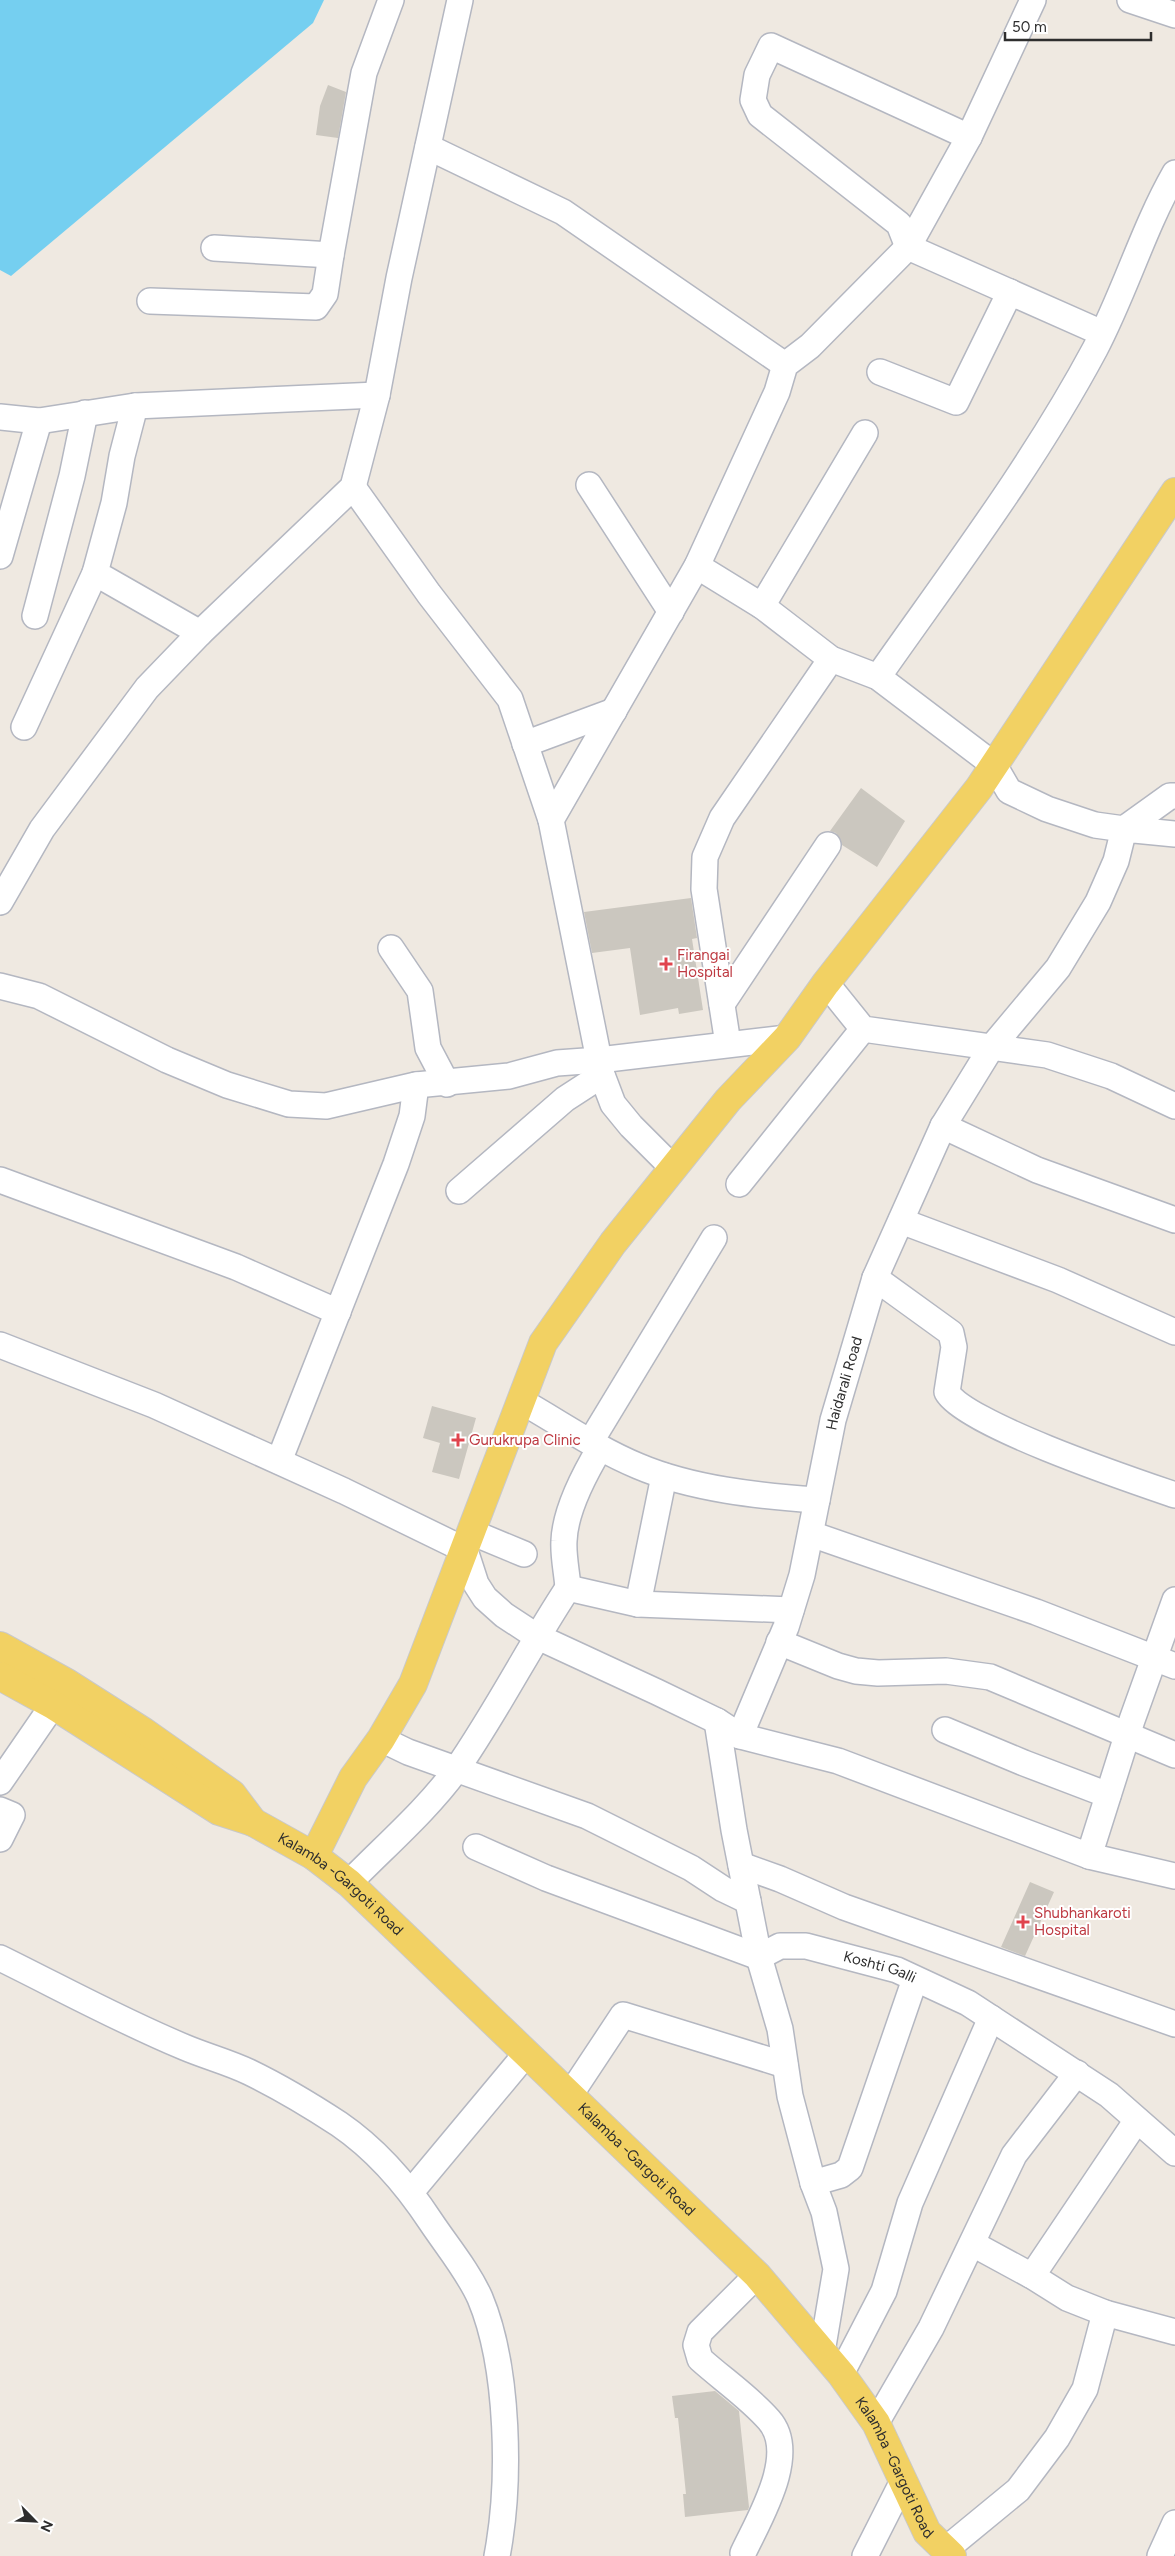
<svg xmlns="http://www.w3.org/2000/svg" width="1175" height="2556" font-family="Figtree,sans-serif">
	<rect width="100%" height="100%" fill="#efe9e1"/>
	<!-- water -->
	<path fill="#75cff0" d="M0,0H324L313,23L11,276L0,270Z"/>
	<!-- building -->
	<path fill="#cbc7bf" d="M328,85L346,92L338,138L316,135L320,106Z
		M861,788L905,821L877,867L842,845L836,833L830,831Z
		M691,898L697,938L692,939L703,1010L679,1014L678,1008L640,1015L630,948L592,953L584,912Z
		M432,1406L476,1418L459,1479L432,1472L440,1443L423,1438Z
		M1030,1882L1054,1892L1025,1956L1001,1947Z
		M715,2391L739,2411L749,2507L748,2510L685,2517L683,2494H686L678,2418H675L672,2396Z"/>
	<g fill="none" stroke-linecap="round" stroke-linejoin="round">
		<defs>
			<g id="minor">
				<path d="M1130,0L1175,15"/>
				<path d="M969,137L771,46L757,75L753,100L760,115L899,224L908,247L1102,333"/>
				<path d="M428,147L563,212L785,365"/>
				<path d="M214,248L331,255L364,73L391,0"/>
				<path d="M150,301L316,307L325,294L331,255"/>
				<path d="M880,372L956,402L1010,292"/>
				<path d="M135,406L122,456L114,503L95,573L200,633"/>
				<path d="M0,417L39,421L135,406L377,395"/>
				<path d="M589,485L671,612"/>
				<path d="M353,487L429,594L510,699L551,820L602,1075L613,1104L631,1126L673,1168"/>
				<path d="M0,556L39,421"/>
				<path d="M697,566L762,606L831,659L878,677L994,765L1009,791L1047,809L1095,825L1124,829L1170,796H1175"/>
				<path d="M762,606L865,433"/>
				<path d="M35,616L72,476L85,413"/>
				<path d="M878,677C953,570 1033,465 1095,349C1125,292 1143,229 1175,173"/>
				<path d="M24,727L95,573"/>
				<path d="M525,744L614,711"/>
				<path d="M551,820L697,566L777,392L785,365L810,346L908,247L969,137L1033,0"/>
				<path d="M0,902L42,829L147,688L200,633L353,487L377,395L399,278L460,0"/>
				<path d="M391,948L420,991L428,1048L447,1084"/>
				<path d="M826,983L863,1029L1047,1055L1111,1076L1175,1106"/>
				<path d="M0,986L39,996L167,1060L227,1085L289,1104L326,1106L416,1085L509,1076L557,1063L599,1060L787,1038"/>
				<path d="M722,1004L828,845"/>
				<path d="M728,1044L704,889L705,857L722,818L831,659"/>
				<path d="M943,1126L1037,1170L1175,1220"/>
				<path d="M0,1180L236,1267L338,1312"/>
				<path d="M739,1184L863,1029"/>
				<path d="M459,1191L565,1099L602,1075"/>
				<path d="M901,1221L1058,1280L1175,1332"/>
				<path d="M875,1278L951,1333L954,1347L947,1392C964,1424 1134,1481 1175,1495"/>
				<path d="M0,1345L154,1405L344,1491L465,1550L476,1584L485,1598L504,1615L536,1636L657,1692L717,1721L740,1736L838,1761L1089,1856L1175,1876"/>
				<path d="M521,1401C560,1423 597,1449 638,1466C692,1489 759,1496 817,1500"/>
				<path d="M591,1441L714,1238"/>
				<path d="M279,1461L396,1164L412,1116L416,1085"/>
				<path d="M471,1532L524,1554"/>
				<path d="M811,1534L1036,1612L1175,1666"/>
				<path d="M568,1588C567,1573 563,1556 564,1541C565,1511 585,1473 600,1448"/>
				<path d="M638,1604L664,1476"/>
				<path d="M779,1642L838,1666L856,1671L878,1673L946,1671L990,1677L1175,1755"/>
				<path d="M717,1721L734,1830L759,1957L780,2029L790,2096L813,2183L824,2212L836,2269L822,2352"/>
				<path d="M945,1730L1024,1763L1108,1795"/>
				<path id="s1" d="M740,1736L786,1627L802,1575L833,1420L875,1278L943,1126L991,1048L1058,968L1098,902L1116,861L1124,829L1175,834"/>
				<path d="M381,1739L408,1752L587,1816L691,1868L723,1889L748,1901"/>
				<path d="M0,1782L53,1705"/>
				<path d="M0,1810L12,1815L0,1839"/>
				<path id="s2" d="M476,1847L546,1878L759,1957L780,1946H806L897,1970L968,2003L1109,2095L1175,2153"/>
				<path d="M1089,1856L1132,1720L1175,1600"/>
				<path d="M741,1865L780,1879L844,1907L1175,2024"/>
				<path d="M349,1883C384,1847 427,1810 456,1770C497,1711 529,1647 568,1588L638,1604L791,1610"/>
				<path d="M0,1958C61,1988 121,2021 184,2047C205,2056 228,2062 249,2072C280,2087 310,2105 339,2124C377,2150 406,2184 431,2222C447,2246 468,2271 480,2298C509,2367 511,2483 497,2556"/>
				<path d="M570,2095L623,2015L785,2065"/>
				<path d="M813,2183L841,2175L850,2168L915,1979"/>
				<path d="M411,2192L526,2054"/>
				<path d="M973,2244L1032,2276L1067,2298L1105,2313L1175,2332"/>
				<path d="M1032,2276L1137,2120"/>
				<path d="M841,2374L884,2291L910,2203L991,2018"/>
				<path d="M876,2423L931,2328L1014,2155L1077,2073"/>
				<path d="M945,2550L1018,2490L1057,2438L1085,2389L1105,2313"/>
				<path d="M743,2553C759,2519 799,2454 769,2420C749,2397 722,2379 700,2359L696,2345L700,2332L757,2275"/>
				<path d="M865,2556L903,2481"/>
				<path d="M1160,2556L1175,2523"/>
			</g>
			<g id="major">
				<path d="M0,1646L67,1683L144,1732L232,1794L253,1822"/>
				<path id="s3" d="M0,1676L53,1705L219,1811L253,1822L314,1856L349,1883L757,2275L841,2374L876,2423L927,2532L952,2556"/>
				<path d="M314,1856L353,1778L381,1739L413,1684L543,1343L613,1243L728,1100L787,1038L826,983L979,788L1175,492"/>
			</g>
		</defs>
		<!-- minor casing -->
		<use href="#minor" stroke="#b4b7c1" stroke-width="28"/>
		<!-- major casing -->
		<use href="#major" stroke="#c9c9c9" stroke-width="30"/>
		<!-- minor -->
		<use href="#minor" stroke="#fff" stroke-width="25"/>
		<!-- major -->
		<use href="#major" stroke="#f2d163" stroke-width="28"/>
	</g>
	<!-- markers -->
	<g fill="#e0444e" stroke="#fff" stroke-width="2">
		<path d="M663.5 956.5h5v5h5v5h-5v5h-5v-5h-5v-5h5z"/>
		<path d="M455.5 1432.5h5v5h5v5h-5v5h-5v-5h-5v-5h5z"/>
		<path d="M1020.5 1914.5h5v5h5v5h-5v5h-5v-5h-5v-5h5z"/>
	</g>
	<g text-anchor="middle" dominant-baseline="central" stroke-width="4" stroke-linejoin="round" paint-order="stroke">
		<!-- health labels -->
		<g font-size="15" fill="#be3a42" stroke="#fff" text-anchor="start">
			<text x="677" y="955">Firangai<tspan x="677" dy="17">Hospital</tspan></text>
			<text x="469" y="1440">Gurukrupa Clinic</text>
			<text x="1034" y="1913">Shubhankaroti<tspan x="1034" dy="17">Hospital</tspan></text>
		</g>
		<!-- street labels -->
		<g font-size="15" fill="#2e2e2e" stroke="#fff">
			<text stroke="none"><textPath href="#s1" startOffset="369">Haidarali Road</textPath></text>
			<text stroke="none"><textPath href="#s3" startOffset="401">Kalamba -Gargoti Road</textPath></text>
			<text stroke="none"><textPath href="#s2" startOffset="430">Koshti Galli</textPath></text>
			<text stroke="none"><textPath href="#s3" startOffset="806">Kalamba -Gargoti Road</textPath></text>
			<text stroke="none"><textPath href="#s3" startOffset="1211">Kalamba -Gargoti Road</textPath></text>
		</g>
	</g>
	<!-- north arrow -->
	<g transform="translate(35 2521) rotate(114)" stroke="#ffffff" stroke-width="4" paint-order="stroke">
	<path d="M0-4L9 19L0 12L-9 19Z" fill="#2e2e2e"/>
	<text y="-8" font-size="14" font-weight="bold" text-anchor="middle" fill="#2e2e2e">N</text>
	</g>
	<!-- scale -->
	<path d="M1005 32v8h146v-8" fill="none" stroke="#2e2e2e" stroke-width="2.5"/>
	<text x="1012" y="32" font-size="15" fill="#2e2e2e" stroke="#ffffff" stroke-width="4" paint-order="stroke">50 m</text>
</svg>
